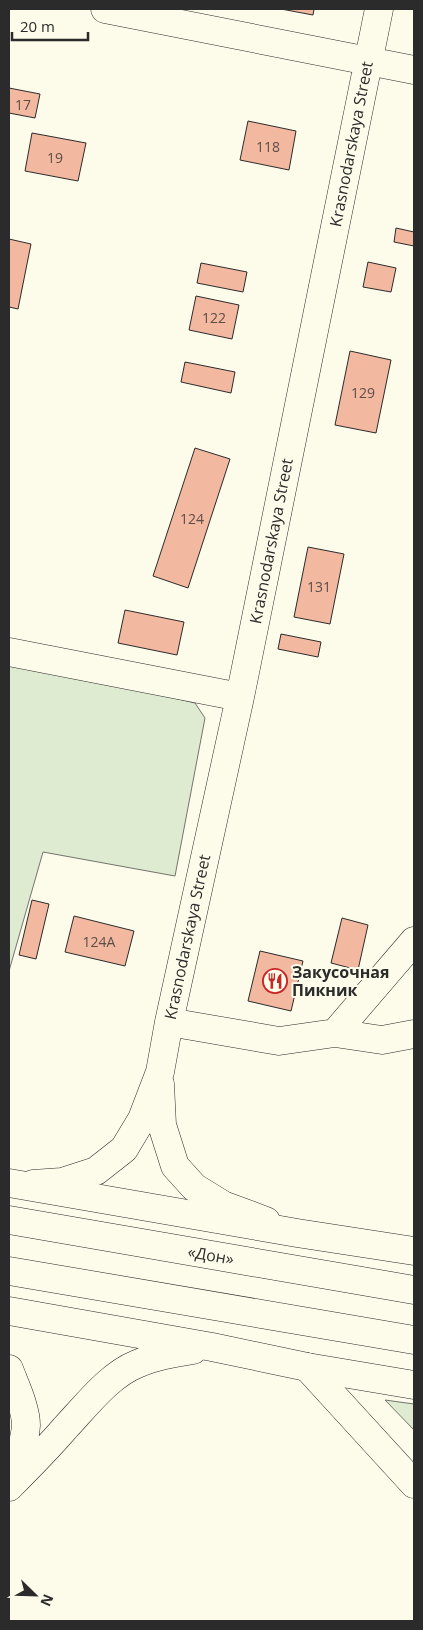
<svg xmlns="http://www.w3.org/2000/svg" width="423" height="1630" font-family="'Open Sans',sans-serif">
	<rect width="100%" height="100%" fill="#fdfbea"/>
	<!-- green -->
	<path fill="#deebd1" stroke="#74746e" d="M9,662L95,678L195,703L205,718L175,876L43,852L9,971Z
		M385,1400L414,1404V1430Z"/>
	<!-- building -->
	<path fill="#f2b8a0" stroke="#2b2b2b" d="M281,9H314L313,15Z
		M9,88L40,94L35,118L9,113Z
		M248,121L296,131L289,170L240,160Z
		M32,133L86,143L78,181L25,171Z
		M396,228L414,232V246L394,242Z
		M9,239L31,244L18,309L9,307Z
		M368,262L396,268L391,292L363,287Z
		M201,263L247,272L243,292L197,283Z
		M196,296L239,305L232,339L189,330Z
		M350,351L391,360L376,433L335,425Z
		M185,362L235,372L231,393L181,382Z
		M195,448L230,459L188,588L153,576Z
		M308,547L344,554L330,624L294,617Z
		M125,610L184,622L177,655L118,643Z
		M281,634L321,642L318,657L278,649Z
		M32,900L49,904L36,959L19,955Z
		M74,916L134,931L125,966L65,952Z
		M342,918L368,925L358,970L331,963Z
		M260,951L303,961L291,1011L248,1001Z"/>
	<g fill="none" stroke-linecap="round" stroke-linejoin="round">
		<defs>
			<path id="minor" d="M105,9L414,70
				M9,652L240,697
				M169,1022L279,1041L335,1033L414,941
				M335,1033L382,1040L414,1034
				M160,1084L162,1125L175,1166L194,1187L223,1205L266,1221
				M33,1184L62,1182L96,1171L124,1149L142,1119L160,1072L169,1022L240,697L379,9
				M307,1367L414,1484"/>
			<path id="major" d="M9,1311L212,1347L307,1367L414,1385
				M9,1369C15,1385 26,1408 26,1425C25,1444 16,1464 10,1482
				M9,1487C28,1468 47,1449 65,1428C85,1407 109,1375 137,1364C155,1356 174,1353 193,1350"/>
			<path id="highway" d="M9,1183L297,1233L414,1251
				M9,1220L414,1290
				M9,1271L414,1340"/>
		</defs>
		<!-- minor casing -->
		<use href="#minor" stroke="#2b2b2b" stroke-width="29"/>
		<!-- major casing -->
		<use href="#major" stroke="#2b2b2b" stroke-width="29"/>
		<!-- highway casing -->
		<use href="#highway" stroke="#2b2b2b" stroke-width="29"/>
		<!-- minor -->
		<use href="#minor" stroke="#fdfbea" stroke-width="28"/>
		<!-- major -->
		<use href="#major" stroke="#fdfbea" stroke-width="28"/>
		<!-- highway -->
		<use href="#highway" stroke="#fdfbea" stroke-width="28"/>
	</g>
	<!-- icons -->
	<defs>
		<symbol id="restaurant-ring" viewBox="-11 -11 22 22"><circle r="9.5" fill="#fdfbea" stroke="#c62828" stroke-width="1.5"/><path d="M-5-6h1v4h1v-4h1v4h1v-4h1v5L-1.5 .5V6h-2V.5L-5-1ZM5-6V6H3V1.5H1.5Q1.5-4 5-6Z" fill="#c62828"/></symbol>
	</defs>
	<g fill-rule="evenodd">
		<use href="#restaurant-ring" x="261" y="967" width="28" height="28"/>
	</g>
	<g text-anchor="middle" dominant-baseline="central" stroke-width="4" stroke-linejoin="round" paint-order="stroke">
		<!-- number labels -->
		<g font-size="14" fill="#5d4e48">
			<text x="23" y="104">17</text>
			<text x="268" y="146">118</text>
			<text x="55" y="157">19</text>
			<text x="214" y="317">122</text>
			<text x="363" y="392">129</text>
			<text x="192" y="518">124</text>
			<text x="319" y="586">131</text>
			<text x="99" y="941">124А</text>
		</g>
		<!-- street labels -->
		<g font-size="16" fill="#2b2b2b" stroke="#fdfbea">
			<text transform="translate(351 144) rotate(-79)">Krasnodarskaya Street</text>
			<text transform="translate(271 541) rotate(-79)">Krasnodarskaya Street</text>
			<text transform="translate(187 937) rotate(-78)">Krasnodarskaya Street</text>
			<text transform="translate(211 1255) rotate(10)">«Дон»</text>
		</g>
		<!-- poi labels -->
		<g font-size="16" font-weight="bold" fill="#2b2b2b" stroke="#fdfbea" text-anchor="start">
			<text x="292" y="972">Закусочная<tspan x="292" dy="18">Пикник</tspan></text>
		</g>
	</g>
	<!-- border -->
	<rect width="423" height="1630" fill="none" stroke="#2b2b2b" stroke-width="20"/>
	<!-- north arrow -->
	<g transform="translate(35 1595) rotate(113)" stroke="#fdfbea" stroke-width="4" paint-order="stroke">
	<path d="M0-4L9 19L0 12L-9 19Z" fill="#2b2b2b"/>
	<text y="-8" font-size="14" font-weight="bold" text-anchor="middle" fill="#2b2b2b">N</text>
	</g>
	<!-- scale -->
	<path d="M12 32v8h76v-8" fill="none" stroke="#2b2b2b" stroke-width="2.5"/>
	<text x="20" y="32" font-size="15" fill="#2b2b2b" stroke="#fdfbea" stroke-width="4" paint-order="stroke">20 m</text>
</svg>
